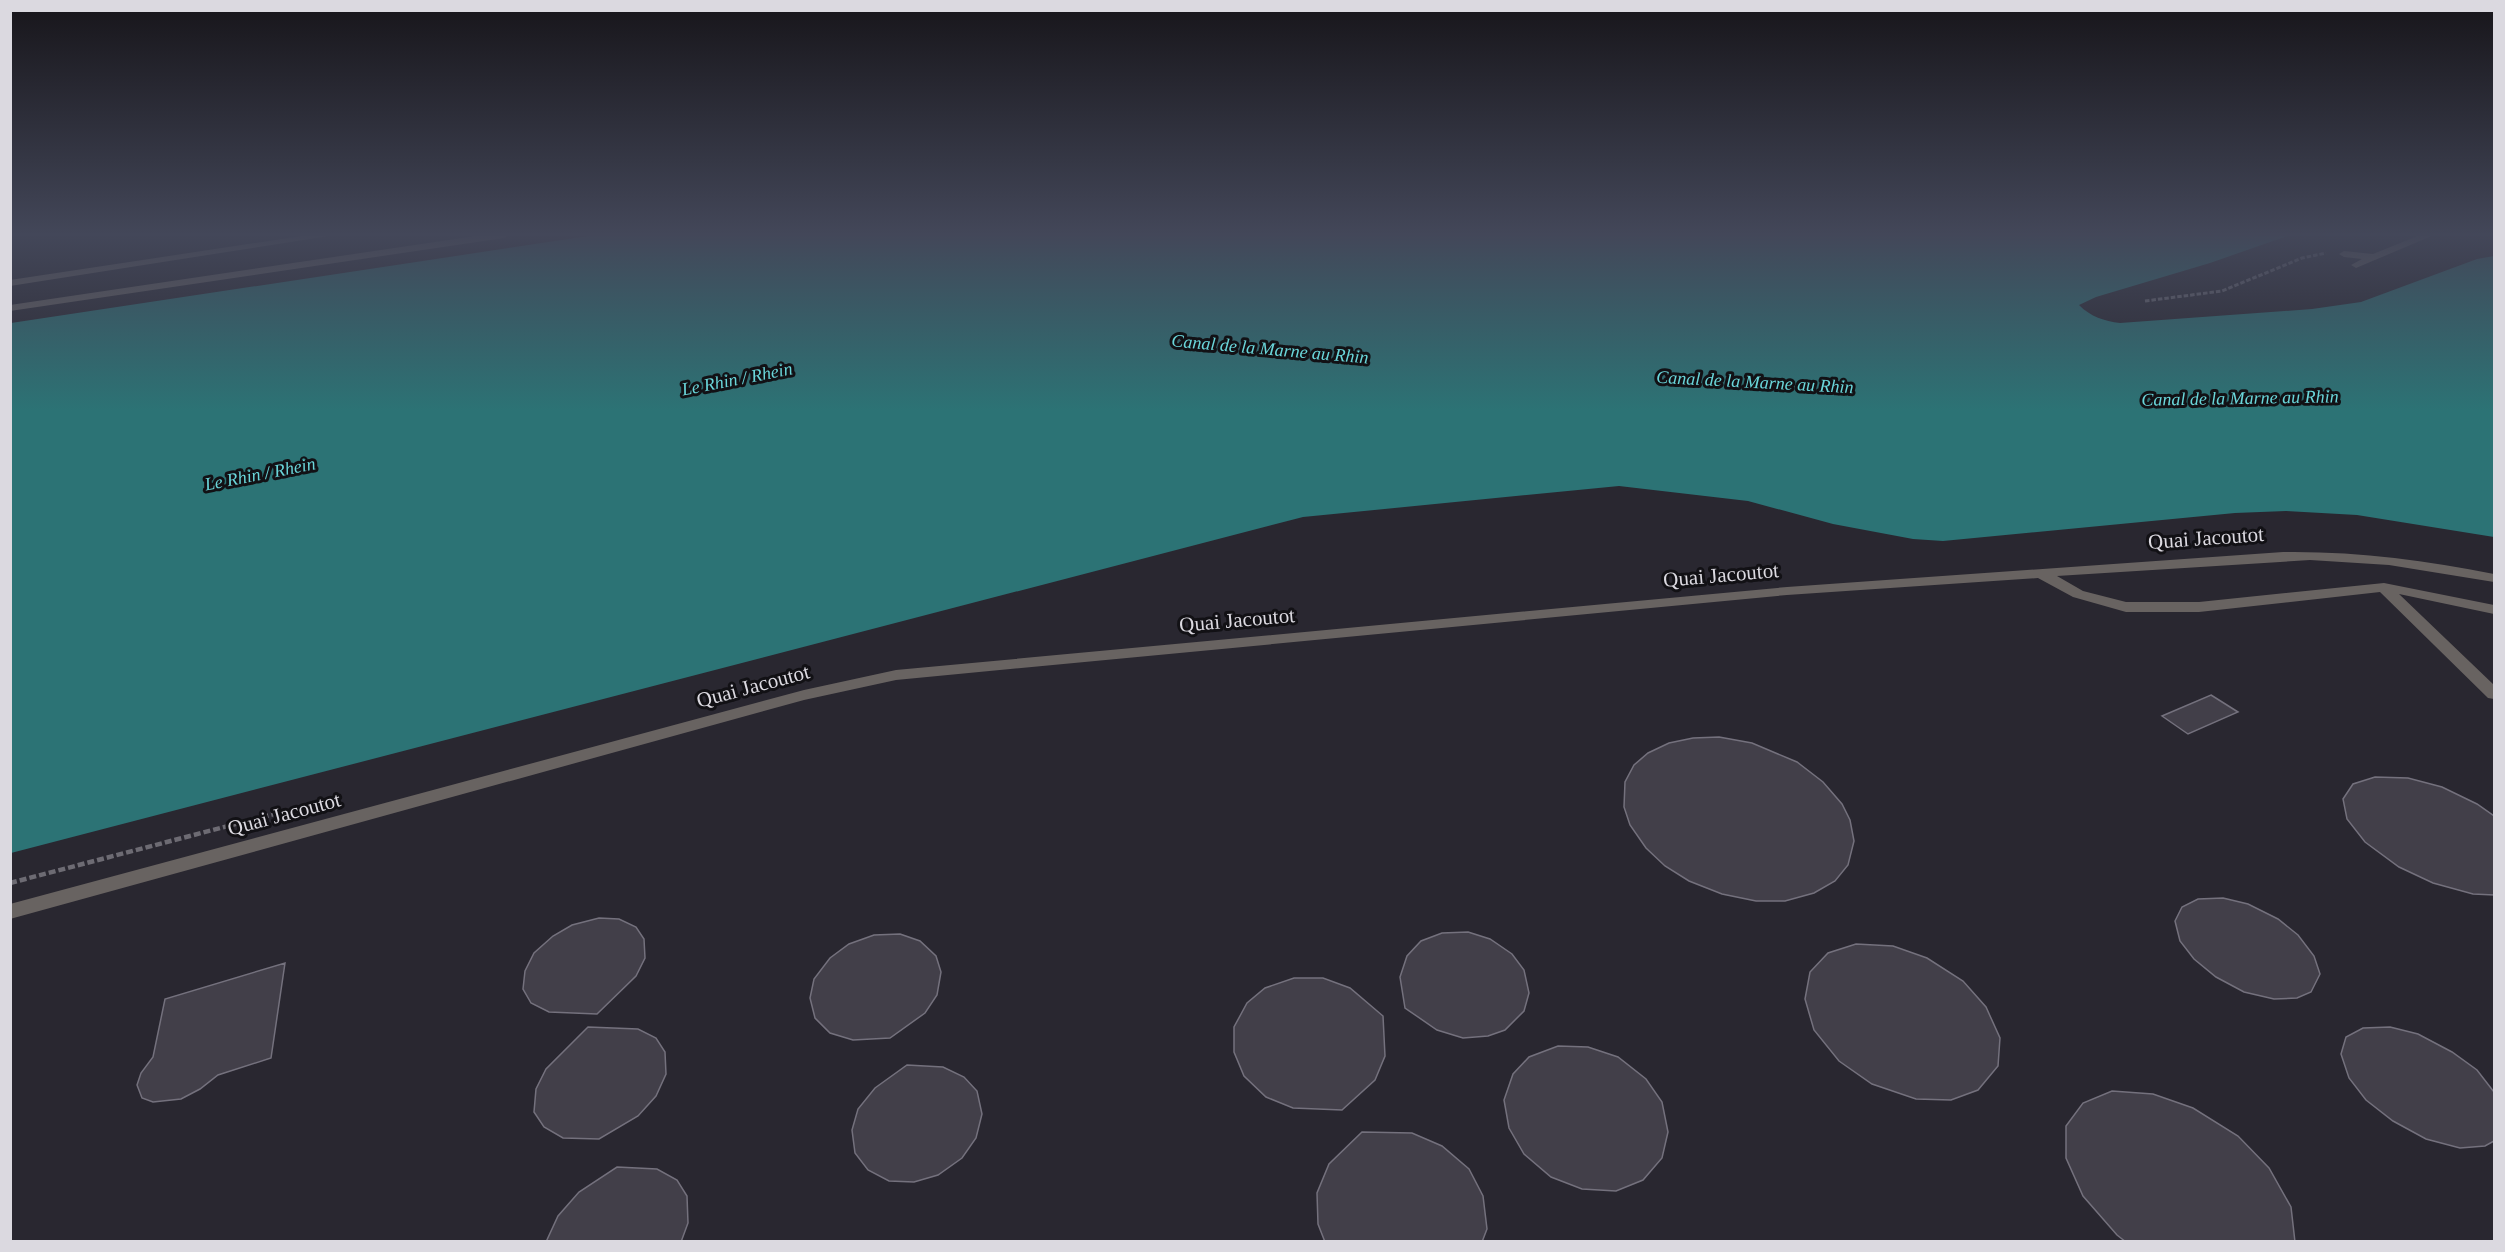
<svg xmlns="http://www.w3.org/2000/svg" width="2505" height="1252" font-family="Georgia,serif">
	<rect width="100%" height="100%" fill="#292730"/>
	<!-- water -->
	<path fill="#2c7375" d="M595,235H2290L2210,263L2096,297L2079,305C2091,317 2104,321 2120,323L2312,309L2361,302L2477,259L2494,256V537L2357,515L2286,511L2235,513L1943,541L1913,539L1833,524L1748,501L1619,486L1303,517L11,853V323Z"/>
	<!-- building -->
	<path fill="#423f49" stroke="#74717d" stroke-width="1.5" d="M2211,695L2238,712L2188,734L2162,716Z
		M1719,737L1752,743L1797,762L1823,782L1842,804L1850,820L1854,841L1848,865L1835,881L1814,893L1785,901H1756L1722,894L1689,881L1665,866L1646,848L1630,825L1624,807L1625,782L1634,765L1648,753L1669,743L1693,738Z
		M2375,777L2408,778L2442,787L2477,804L2494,816V895L2473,894L2433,883L2399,867L2365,842L2347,819L2343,799L2353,784Z
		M2223,898L2248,904L2278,919L2298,935L2314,956L2320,974L2311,992L2297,998L2274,999L2244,992L2216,977L2194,959L2180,941L2175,921L2182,907L2198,899Z
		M599,918L619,919L636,927L644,939L645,958L636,976L597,1014L549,1012L531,1003L523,989L525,971L534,953L553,936L572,925Z
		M1468,932L1490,939L1512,954L1524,970L1529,993L1524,1011L1505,1030L1488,1036L1463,1038L1437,1030L1405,1008L1400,977L1407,956L1421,941L1442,933Z
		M900,934L920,941L936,956L941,972L937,995L925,1013L890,1038L853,1040L830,1033L815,1018L810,998L814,979L830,958L849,944L874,935Z
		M1856,944L1893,946L1927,958L1963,981L1986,1007L2000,1038L1998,1066L1978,1090L1951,1100L1916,1099L1872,1084L1839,1061L1814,1030L1805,999L1810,972L1828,953Z
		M285,963L271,1058L218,1075L200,1089L181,1099L153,1102L142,1098L137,1085L141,1073L153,1057L165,999Z
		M1294,978H1323L1350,988L1383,1016L1385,1056L1375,1080L1342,1110L1293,1108L1266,1097L1244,1076L1234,1052V1027L1247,1003L1265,988Z
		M588,1027L638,1029L656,1038L665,1052L666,1074L656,1096L638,1116L599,1139L563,1138L544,1127L534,1112L536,1089L546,1069Z
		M2390,1027L2418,1034L2452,1052L2477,1070L2494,1092V1141L2485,1146L2460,1148L2426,1139L2393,1121L2366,1100L2349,1078L2341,1054L2346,1037L2363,1028Z
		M1558,1046L1588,1047L1618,1057L1646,1079L1662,1102L1668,1132L1662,1158L1643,1180L1616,1191L1582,1189L1551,1177L1524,1154L1509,1128L1504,1100L1513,1074L1529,1057Z
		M907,1065L943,1067L964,1077L977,1091L982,1114L976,1138L962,1158L938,1175L914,1182L889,1181L868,1170L855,1153L852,1130L858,1109L875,1088Z
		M2112,1091L2153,1094L2193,1108L2238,1136L2269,1168L2291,1207L2295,1242H2126L2117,1235L2083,1196L2066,1158V1126L2083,1103Z
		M1362,1132L1412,1133L1442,1146L1469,1169L1483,1196L1487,1229L1482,1242H1325L1318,1224L1317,1193L1329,1164Z
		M617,1167L657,1169L677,1180L687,1196L688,1223L681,1242H546L558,1216L579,1192Z"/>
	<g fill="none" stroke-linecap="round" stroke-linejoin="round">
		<!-- path-far1 -->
		<path stroke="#6d6b73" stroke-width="3" stroke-dasharray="4.5 2" stroke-linecap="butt" d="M2145,301L2222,291L2302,258L2326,253"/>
		<!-- path -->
		<path stroke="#6d6b73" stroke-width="4.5" stroke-dasharray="7 3" stroke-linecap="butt" d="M10,883L297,808"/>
		<!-- minor -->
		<path fill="#686361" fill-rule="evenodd" d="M308,235H335L10,286V280Z
			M482,235H509L504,238L10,311V305Z
			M2420,235H2434L2356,268L2351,265L2362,259L2344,257L2339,254L2344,251L2373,254Z
			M2283,552C2355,551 2424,560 2494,574V582L2389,565L2310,560L2057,576L2083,591L2126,602H2199L2384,583L2494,605V614L2399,594L2494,685V699L2488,698L2380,592L2199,612H2126L2073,597L2038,578L1787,595L896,680L804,700L10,919V904L804,690L896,670L1787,587Z"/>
	</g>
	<!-- sky -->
	<linearGradient id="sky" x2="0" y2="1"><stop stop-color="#17151a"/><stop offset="0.57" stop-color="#434759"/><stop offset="1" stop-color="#434759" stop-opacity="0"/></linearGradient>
	<rect width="2505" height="411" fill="url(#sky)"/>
	<g text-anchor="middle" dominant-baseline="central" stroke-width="6" stroke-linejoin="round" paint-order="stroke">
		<!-- far-water labels -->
		<g font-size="18" font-style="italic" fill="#6ad6da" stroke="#121115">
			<text transform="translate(1270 349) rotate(5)">Canal de la Marne au Rhin</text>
			<text transform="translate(737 379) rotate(-11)">Le Rhin / Rhein</text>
			<text transform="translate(1755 382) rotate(3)">Canal de la Marne au Rhin</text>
			<text transform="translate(2240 398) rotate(-1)">Canal de la Marne au Rhin</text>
			<text transform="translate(260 474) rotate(-11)">Le Rhin / Rhein</text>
		</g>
		<!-- street labels -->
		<g font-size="21" fill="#dbd9e0" stroke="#121115">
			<text transform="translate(2206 538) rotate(-4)">Quai Jacoutot</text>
			<text transform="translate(1721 575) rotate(-5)">Quai Jacoutot</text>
			<text transform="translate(1237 620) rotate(-5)">Quai Jacoutot</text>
			<text transform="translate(753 686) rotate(-15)">Quai Jacoutot</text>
			<text transform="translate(284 814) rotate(-15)">Quai Jacoutot</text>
		</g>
	</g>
	<!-- border -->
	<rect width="2505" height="1252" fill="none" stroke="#dbd9e0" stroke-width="24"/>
</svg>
